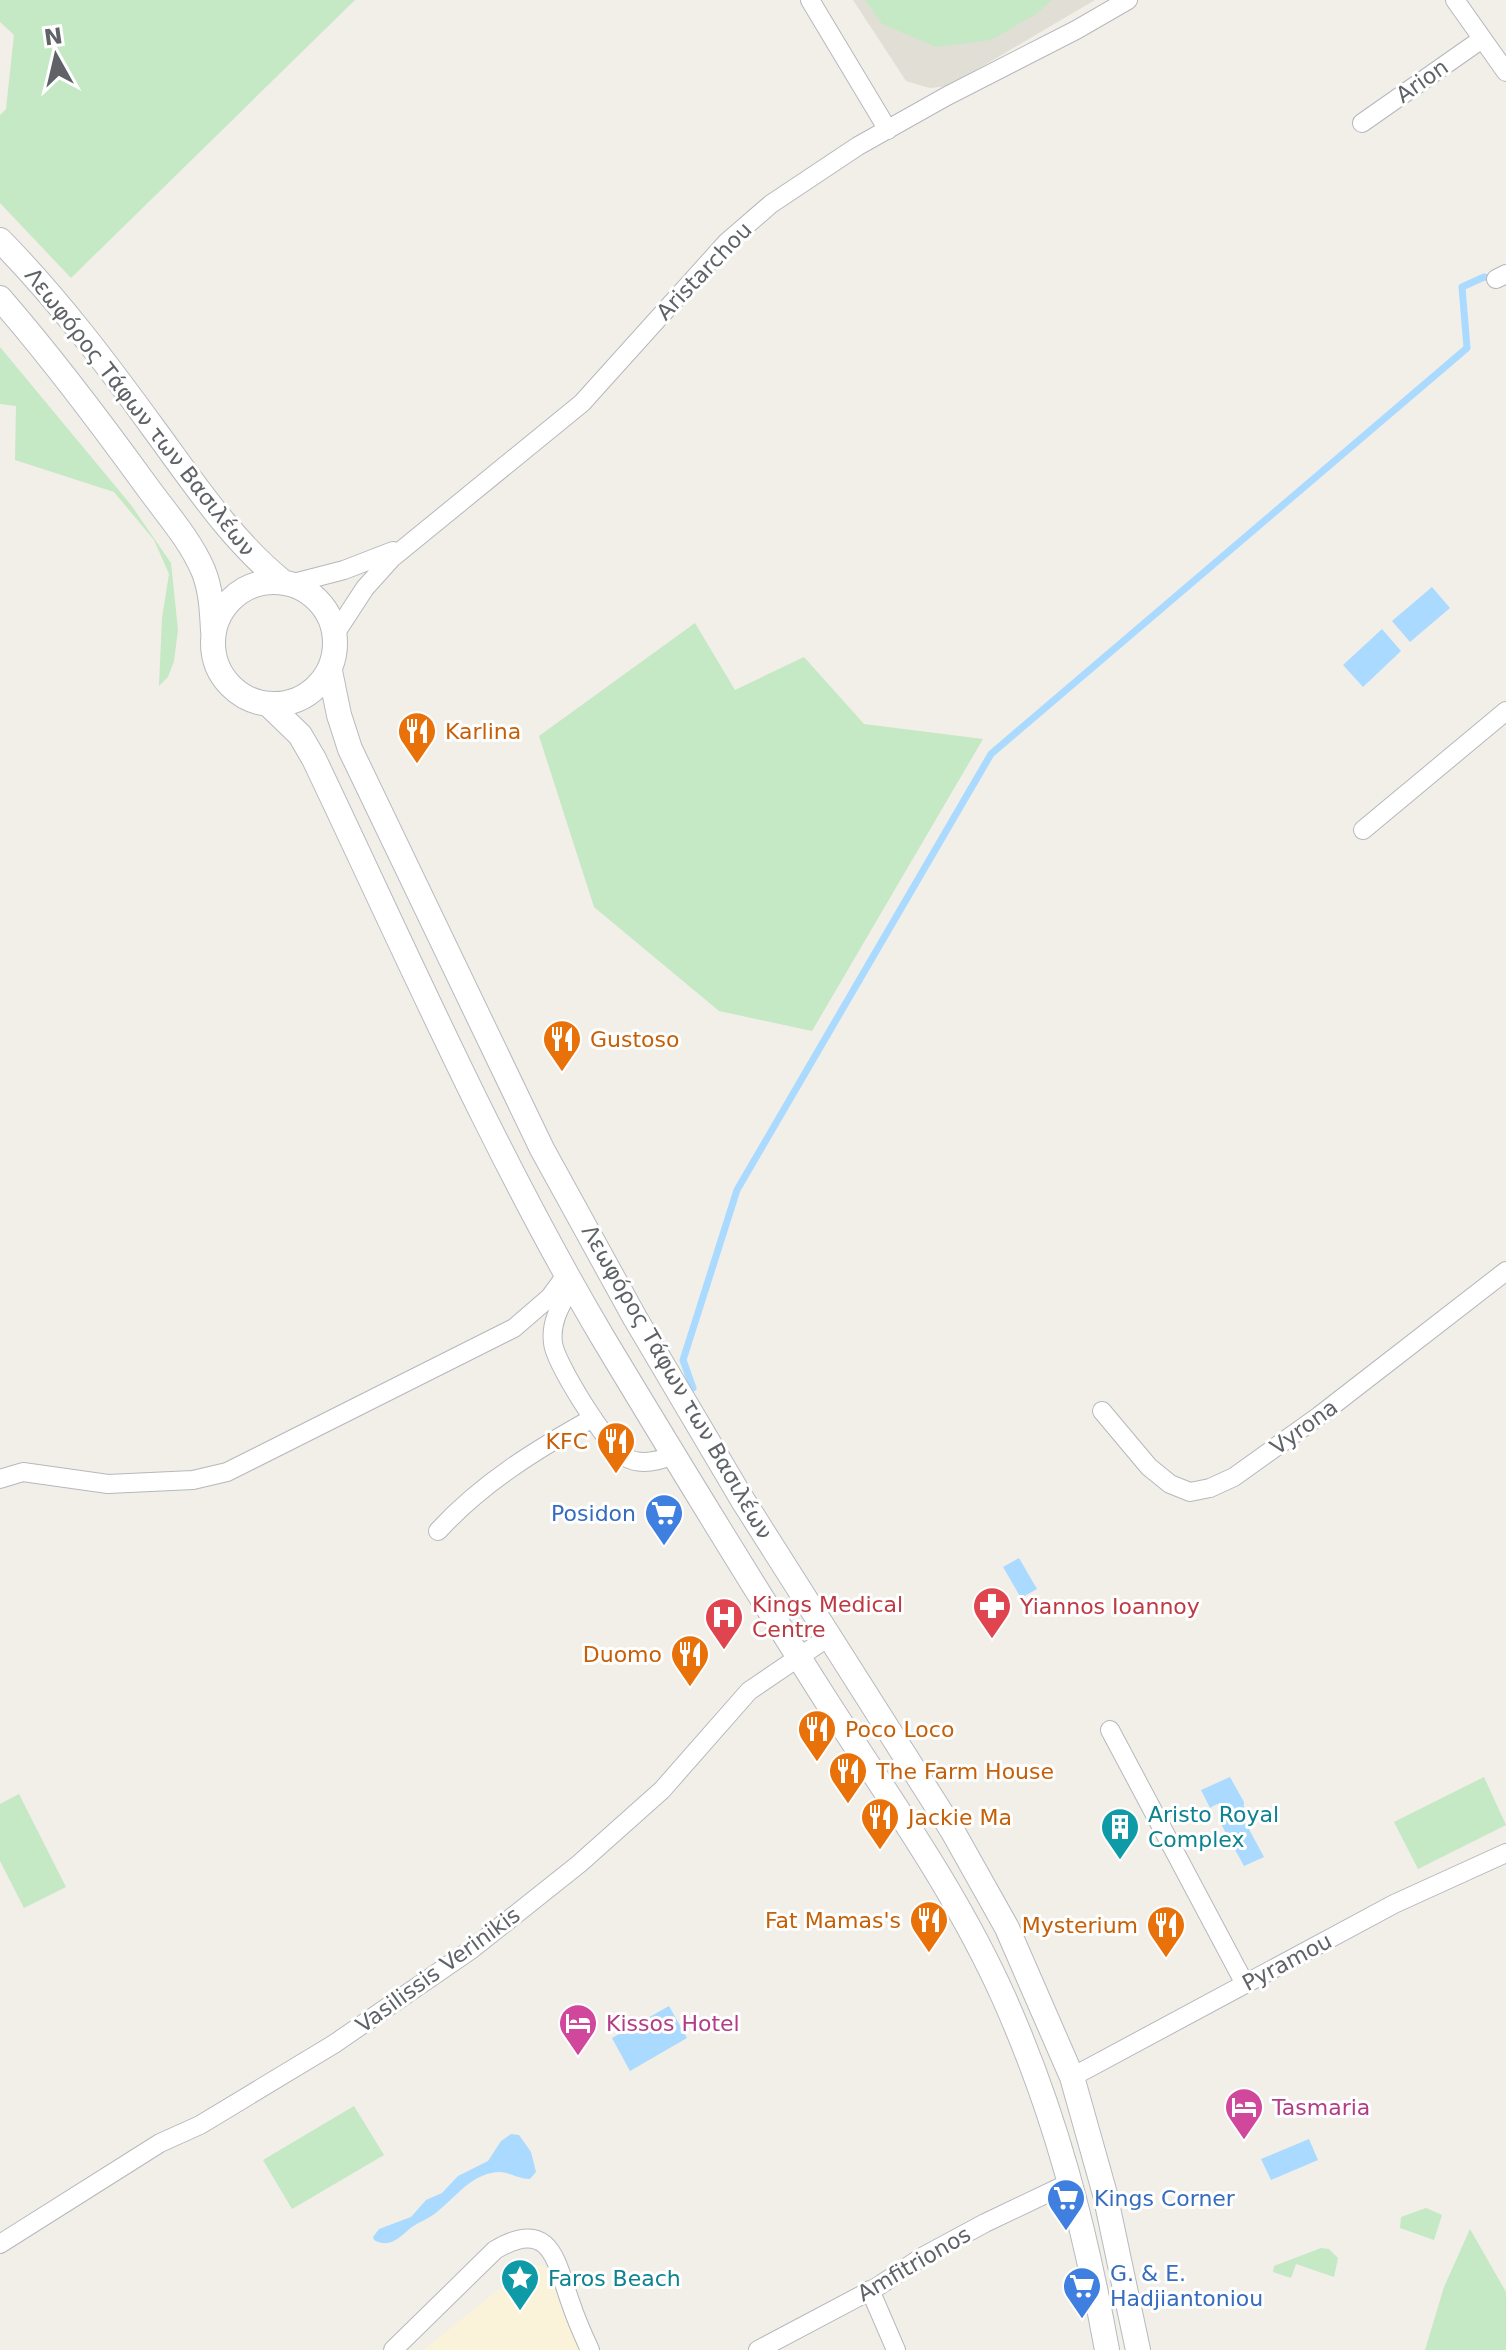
<svg xmlns="http://www.w3.org/2000/svg" width="1506" height="2350" font-family="'DejaVu Sans',sans-serif">
	<rect width="100%" height="100%" fill="#f1efe8"/>
	<!-- education -->
	<path fill="#e1ded6" d="M853,0H1095L949,86L930,88L906,81Z"/>
	<!-- green -->
	<path fill="#c5e8c5" d="M0,0H355L71,278L0,203V115L6,109L14,35L0,22Z
		M865,0H1052L1036,14L991,40L936,47L882,24Z
		M0,347L131,505L171,563L178,630L174,661L168,677L159,686L162,618L169,574L154,540L114,492L15,460L16,406L0,404Z
		M695,623L735,690L804,657L864,724L983,739L812,1031L719,1011L594,907L539,736Z
		M1484,1777L1506,1825L1418,1869L1394,1822Z
		M19,1794L66,1887L24,1908L0,1861V1804Z
		M354,2106L384,2155L292,2209L263,2160Z
		M1426,2208L1442,2215L1434,2240L1400,2228L1401,2217Z
		M1470,2229L1506,2292V2350H1425L1444,2287Z
		M1321,2248L1329,2249L1338,2258L1334,2277L1296,2264L1291,2278L1273,2272L1274,2266Z"/>
	<!-- sand -->
	<path fill="#fbf3d9" d="M530,2264L545,2267L552,2274L588,2350H424Z"/>
	<!-- water -->
	<path fill="#aadaff" d="M1432,587L1450,608L1410,642L1392,621Z
		M1382,629L1401,651L1363,687L1343,665Z
		M1019,1558L1037,1589L1021,1598L1003,1567Z
		M1230,1777L1244,1802L1243,1818L1264,1857L1244,1866L1222,1826L1225,1816L1217,1804L1210,1808L1201,1790Z
		M669,2006L687,2038L630,2071L612,2038Z
		M511,2134L519,2135L531,2152L536,2172L530,2179C510,2178 506,2166 482,2176C466,2182 452,2200 438,2211C431,2218 420,2221 412,2227C399,2237 391,2249 374,2240L373,2237L379,2229L411,2217L426,2200L442,2193L458,2176L488,2161L501,2141Z
		M1309,2139L1318,2160L1271,2180L1261,2159Z"/>
	<g fill="none" stroke-linecap="round" stroke-linejoin="round">
		<!-- stream -->
		<path stroke="#aadaff" stroke-width="7" d="M693,1388L683,1360L737,1190L991,754L1467,348L1462,287L1484,277L1494,279"/>
		<defs>
			<path id="street" d="M810,0L888,130
				M1455,0L1506,72
				M1362,123L1482,39
				M1496,279L1506,274
				M290,584L344,570L393,551
				M335,634L365,588L392,558L582,403L727,242L771,204L858,146L947,96L1076,30L1128,0
				M1363,830L1506,711
				M572,1285C562,1303 550,1321 553,1343C555,1363 608,1447 625,1457C640,1466 659,1461 673,1455
				M1102,1411L1149,1467L1170,1484L1190,1492L1210,1488L1234,1477L1319,1416L1506,1271
				M0,1479L23,1472L108,1484L193,1480L227,1472L514,1328L550,1297L566,1275
				M438,1531C482,1483 537,1449 593,1418
				M1110,1730L1245,1984
				M1072,2077L1394,1904L1506,1853
				M0,2244L160,2143L200,2125L334,2044L472,1949L579,1864L662,1790L749,1691L830,1636
				M870,2290L896,2350
				M393,2350L495,2250C552,2216 556,2263 571,2304C576,2319 583,2335 590,2350
				M758,2350L877,2287L922,2257L985,2223L1071,2182"/>
			<path id="secondary" d="M0,240C57,298 106,363 154,429C193,482 231,540 283,582
				M0,298C53,359 101,423 148,488C167,514 190,540 203,570C211,589 212,610 213,631
				M213 643a61 61 0 1 1 122 0a61 61 0 1 1-122 0Z
				M330,671L339,715L350,749L542,1149L635,1318L742,1499L952,1830L1007,1928L1072,2077L1105,2194L1138,2350
				M268,704L300,735L314,759C406,952 494,1154 603,1338C677,1461 752,1584 829,1705C891,1801 957,1893 1004,1998C1056,2115 1084,2224 1107,2350"/>
		</defs>
		<!-- street casing -->
		<use href="#street" stroke="#b5b8bc" stroke-width="20"/>
		<!-- secondary casing -->
		<use href="#secondary" stroke="#b6babf" stroke-width="26"/>
		<!-- street -->
		<use href="#street" stroke="#fff" stroke-width="18"/>
		<!-- secondary -->
		<use href="#secondary" stroke="#fff" stroke-width="24"/>
	</g>
	<!-- icons -->
	<defs>
		<symbol id="restaurant-pin" viewBox="-11 -11 22 30"><path d="M0 17L-7.5 6A9.5 9.5 0 1 1 7.5 6Z" fill="#e8710a" stroke="#fff"/><path d="M-5-6h1v4h1v-4h1v4h1v-4h1v5L-1.5 .5V6h-2V.5L-5-1ZM5-6V6H3V1.5H1.5Q1.5-4 5-6Z" fill="#fff"/></symbol>
		<symbol id="supermarket-pin" viewBox="-11 -11 22 30"><path d="M0 17L-7.5 6A9.5 9.5 0 1 1 7.5 6Z" fill="#3f7fe0" stroke="#fff"/><path d="M-6-5.5h2.5l.6 2H6L4.5 2H-2.5L-4.4-4H-6ZM-1.5 3.2a1.3 1.3 0 1 0 .1 0ZM3 3.2a1.3 1.3 0 1 0 .1 0Z" fill="#fff"/></symbol>
		<symbol id="pharmacy-pin" viewBox="-11 -11 22 30"><path d="M0 17L-7.5 6A9.5 9.5 0 1 1 7.5 6Z" fill="#e0444e" stroke="#fff"/><path d="M-2-6h4v4h4v4h-4v4h-4v-4h-4v-4h4Z" fill="#fff"/></symbol>
		<symbol id="hospital-pin" viewBox="-11 -11 22 30"><path d="M0 17L-7.5 6A9.5 9.5 0 1 1 7.5 6Z" fill="#e0444e" stroke="#fff"/><path d="M-5-5h3v3.5h4V-5h3V5h-3V1.5h-4V5h-3Z" fill="#fff"/></symbol>
		<symbol id="building-pin" viewBox="-11 -11 22 30"><path d="M0 17L-7.5 6A9.5 9.5 0 1 1 7.5 6Z" fill="#0f9aa8" stroke="#fff"/><path d="M-4-6H4V6H1V3H-1V6H-4ZM-2.5-4.3h1.7v1.8h-1.7ZM.8-4.3h1.7v1.8H.8ZM-2.5-1h1.7V.8h-1.7ZM.8-1h1.7V.8H.8Z" fill="#fff"/></symbol>
		<symbol id="hotel-pin" viewBox="-11 -11 22 30"><path d="M0 17L-7.5 6A9.5 9.5 0 1 1 7.5 6Z" fill="#d1479c" stroke="#fff"/><path d="M-6-4.5h1.5V1H6V5H4.5V3h-9V5H-6ZM-4 0a1.8 1.8 0 1 1 3.6 0ZM.5 0V-2.5h3Q6-2.5 6 0Z" fill="#fff"/></symbol>
		<symbol id="sight-pin" viewBox="-11 -11 22 30"><path d="M0 17L-7.5 6A9.5 9.5 0 1 1 7.5 6Z" fill="#0f9aa8" stroke="#fff"/><path d="M0-6L1.8-2.2L6-1.7L2.9 1.2L3.7 5.4L0 3.3L-3.7 5.4L-2.9 1.2L-6-1.7L-1.8-2.2Z" fill="#fff"/></symbol>
	</defs>
	<g fill-rule="evenodd">
		<use href="#restaurant-pin" x="395" y="709" width="44" height="60"/>
		<use href="#restaurant-pin" x="540" y="1017" width="44" height="60"/>
		<use href="#restaurant-pin" x="594" y="1419" width="44" height="60"/>
		<use href="#supermarket-pin" x="642" y="1491" width="44" height="60"/>
		<use href="#pharmacy-pin" x="970" y="1584" width="44" height="60"/>
		<use href="#hospital-pin" x="702" y="1595" width="44" height="60"/>
		<use href="#restaurant-pin" x="668" y="1632" width="44" height="60"/>
		<use href="#restaurant-pin" x="795" y="1707" width="44" height="60"/>
		<use href="#restaurant-pin" x="826" y="1749" width="44" height="60"/>
		<use href="#restaurant-pin" x="858" y="1795" width="44" height="60"/>
		<use href="#building-pin" x="1098" y="1805" width="44" height="60"/>
		<use href="#restaurant-pin" x="907" y="1898" width="44" height="60"/>
		<use href="#restaurant-pin" x="1144" y="1903" width="44" height="60"/>
		<use href="#hotel-pin" x="556" y="2001" width="44" height="60"/>
		<use href="#hotel-pin" x="1222" y="2085" width="44" height="60"/>
		<use href="#supermarket-pin" x="1044" y="2176" width="44" height="60"/>
		<use href="#sight-pin" x="498" y="2256" width="44" height="60"/>
		<use href="#supermarket-pin" x="1060" y="2264" width="44" height="60"/>
	</g>
	<g text-anchor="middle" dominant-baseline="central" stroke-width="6" stroke-linejoin="round" paint-order="stroke">
		<!-- street labels -->
		<g font-size="22" fill="#5f6368" stroke="#fff">
			<text transform="translate(1422 81) rotate(-35)">Arion</text>
			<text transform="translate(704 271) rotate(-46)">Aristarchou</text>
			<text transform="translate(140 412) rotate(52)">Λεωφόρος Τάφων των Βασιλέων</text>
			<text transform="translate(677 1382) rotate(60)">Λεωφόρος Τάφων των Βασιλέων</text>
			<text transform="translate(1304 1427) rotate(-36)">Vyrona</text>
			<text transform="translate(1287 1962) rotate(-28)">Pyramou</text>
			<text transform="translate(438 1970) rotate(-36)">Vasilissis Verinikis</text>
			<text transform="translate(914 2264) rotate(-30)">Amfitrionos</text>
		</g>
		<!-- food labels -->
		<g font-size="22" fill="#c56008" stroke="#fff" text-anchor="start">
			<text x="445" y="731">Karlina</text>
			<text x="590" y="1039">Gustoso</text>
			<text x="588" y="1441" text-anchor="end">KFC</text>
			<text x="662" y="1654" text-anchor="end">Duomo</text>
			<text x="845" y="1729">Poco Loco</text>
			<text x="876" y="1771">The Farm House</text>
			<text x="908" y="1817">Jackie Ma</text>
			<text x="901" y="1920" text-anchor="end">Fat Mamas's</text>
			<text x="1138" y="1925" text-anchor="end">Mysterium</text>
		</g>
		<!-- shop labels -->
		<g font-size="22" fill="#366cbe" stroke="#fff" text-anchor="start">
			<text x="636" y="1513" text-anchor="end">Posidon</text>
			<text x="1094" y="2198">Kings Corner</text>
			<text x="1110" y="2273">G. &amp; E.<tspan x="1110" dy="25">Hadjiantoniou</tspan></text>
		</g>
		<!-- health labels -->
		<g font-size="22" fill="#be3a42" stroke="#fff" text-anchor="start">
			<text x="752" y="1604">Kings Medical<tspan x="752" dy="25">Centre</tspan></text>
			<text x="1020" y="1606">Yiannos Ioannoy</text>
		</g>
		<!-- culture labels -->
		<g font-size="22" fill="#0d838f" stroke="#fff" text-anchor="start">
			<text x="1148" y="1814">Aristo Royal<tspan x="1148" dy="25">Complex</tspan></text>
			<text x="548" y="2278">Faros Beach</text>
		</g>
		<!-- hotel labels -->
		<g font-size="22" fill="#b23c85" stroke="#fff" text-anchor="start">
			<text x="606" y="2023">Kissos Hotel</text>
			<text x="1272" y="2107">Tasmaria</text>
		</g>
	</g>
	<!-- north arrow -->
	<g transform="translate(56 56) rotate(352)" stroke="#ffffff" stroke-width="6" paint-order="stroke">
	<path d="M0-6L14 30L0 20L-14 30Z" fill="#5f6368"/>
	<text y="-12" font-size="22" font-weight="bold" text-anchor="middle" fill="#5f6368">N</text>
	</g>
</svg>
